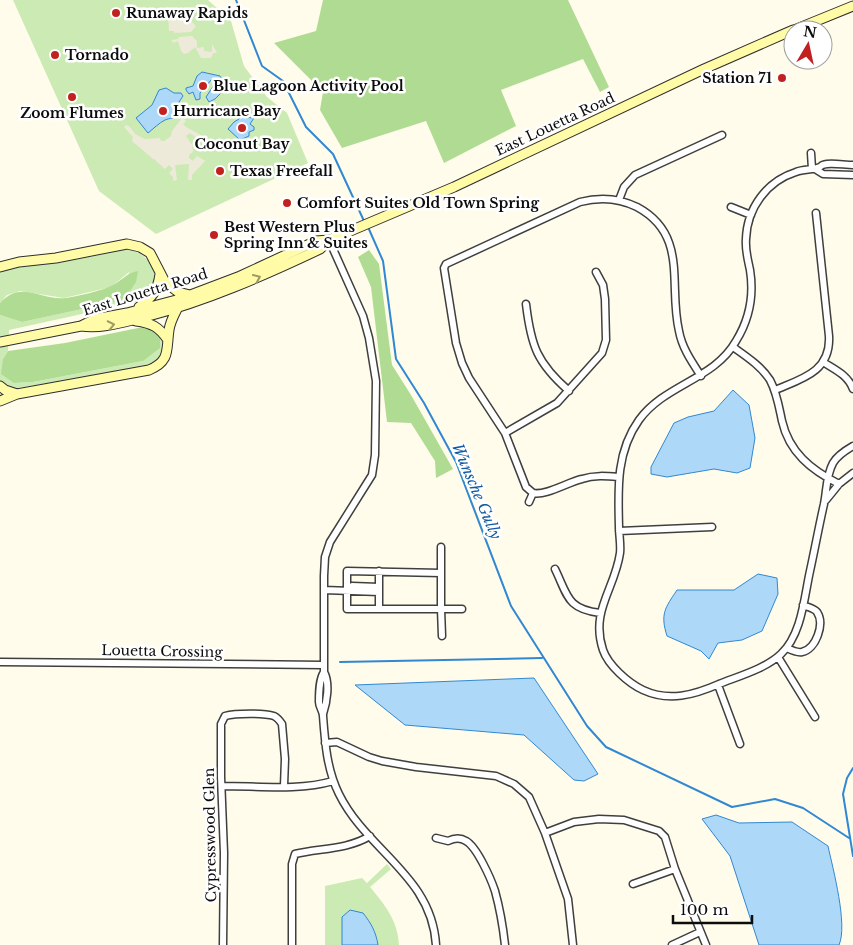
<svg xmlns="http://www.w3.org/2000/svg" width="853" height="945" font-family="'Libre Baskerville',serif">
	<rect width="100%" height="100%" fill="#fffceb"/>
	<!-- green -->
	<path fill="#cceab3" d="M13,0H208L231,21L244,66L267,97L287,113L308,163L156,234L99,191Z
		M128,249C151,254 165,278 145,297C140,302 131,303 123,305L9,330L8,351L3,359L14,383L33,382L143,361L160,336C168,352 159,363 143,367L18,388H11L0,382V315L22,322L124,300L129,272L111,287L64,298L20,291L7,295L0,303V273L11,267L59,263Z
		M387,864L391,869L370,887C385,905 398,921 399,945H325V886L362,878L367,883Z"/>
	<!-- forest -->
	<path fill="#afdc92" d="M323,0H568L609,87L600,92L583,59L501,90L516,126L444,163L426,121L342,148L320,110L323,92L274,43L316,31Z
		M369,250L379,264L392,365L411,395L453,469L436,478L435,461L411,423L387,422L371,287L358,257Z
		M138,271L136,282L124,300L22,322L0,315V303C21,279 41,301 66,298C75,297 104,290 111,286C122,281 126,273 138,271Z
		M143,327L152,329L160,336V348L143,361L33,382L14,383L1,374L3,359L8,351L65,343Z"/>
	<!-- plaza -->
	<path fill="#eeeada" d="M172,8H175L182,14L183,17L185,18L187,17L196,26L191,32L174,33V31H169L168,11Z
		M192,36L197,41V48L204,47V51L210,52L212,51V44L217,53H213L211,58H201L195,47L188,53L184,54L181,51L178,41L173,43L172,40L178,39L179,37Z
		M182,118L186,121L183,124L186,127L199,134L208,143L211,142L207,150L201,141L190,133L186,136L192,145L193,152L189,155V158L193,161L197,156L205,161L192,175V180H188L189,164L175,165L177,180L173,181V177L169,173L173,169L169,165L165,169L154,159H153L132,141L133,137L124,127L126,125L130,127L135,134L145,139L160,138L161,141H164L171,136L172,131Z"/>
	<!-- water -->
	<path fill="#add8f8" stroke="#3188d2" d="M202,72L220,76L222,80L212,79L200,93V99L196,100L193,92L189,94L186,90V88L193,86L197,76Z
		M214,85H220L223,91L215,99L209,102L206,97Z
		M166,88L174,93H181L183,96L179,102C185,120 175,116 165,120C159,123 153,129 148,133L136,118L152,105L159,90Z
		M240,117L254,118L250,124L254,127V130L249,132V136L240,140L228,129L234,122L239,119Z
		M733,390L749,405L755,438L750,468L737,473L714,469L667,477L651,474V467L674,423L688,417L714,411Z
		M758,574L777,578L778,594L762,631L742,640L718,643L709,659L701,651L667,636C660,614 665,608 677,590H734Z
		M534,678L598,774L584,781L574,780L524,735L405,725L355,685Z
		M716,815L739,823L792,822L828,846C833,869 848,925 839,945H759L730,856L702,819Z
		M350,910L363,913C371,923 376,932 378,945H342V917Z"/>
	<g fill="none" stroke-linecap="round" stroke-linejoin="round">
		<!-- stream -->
		<path stroke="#3188d2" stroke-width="2" d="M236,0L262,66L283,81L306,127L333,154L364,221
			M368,227L383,261L396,359L424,403L456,462L511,606L587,726L606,747L732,807L775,799L803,808L849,838
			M340,662L542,658
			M853,768L847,778L843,794L853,856"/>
		<defs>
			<path id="street" d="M811,153L812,169
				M853,165C845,165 835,163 827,164C819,165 824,166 817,168C811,170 803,169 796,172C767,181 747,208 746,239C745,250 748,260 750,270C754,295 749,320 736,341C714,380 665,384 639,420C616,452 618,489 619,527C619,535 621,545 620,553C615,589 590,611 603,650C608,665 628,683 643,690C669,702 694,695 719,684C739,676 765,669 781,654C802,634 804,598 810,571C815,548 819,526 824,504C827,489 826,476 833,463C837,456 846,450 853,446
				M815,169L823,174L853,175
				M619,200L624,187L635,175L722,135
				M731,207L751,215
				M526,304C531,346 537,363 569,391
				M733,347C747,357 761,366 770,380C777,393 779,407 782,421C789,452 811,470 839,484
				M823,362C834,369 848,375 853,389
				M775,390C801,379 831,372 829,336L816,213
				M505,433L557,403L602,353L606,340L605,299L603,285L596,272
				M533,493L526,487L505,433L469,378L462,363L456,343L444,268L446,264L580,202C599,197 619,198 637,207C689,235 668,285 679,331C682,348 692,362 701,376
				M533,493C546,496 568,482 582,479C594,475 606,476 618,477
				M826,500L839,484L853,473
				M529,502L533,493
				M619,531L712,527
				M555,569C568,596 567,609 600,613
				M379,571V609
				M441,573L347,571V609H441V547
				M324,590L379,592
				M347,590L352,586L379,587
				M442,636L441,609H462
				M787,648C791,650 797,653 802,652C816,649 825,624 817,612C814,608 807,607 803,605
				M778,657L815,717
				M0,662L324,665
				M324,672C319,679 319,693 319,702C319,707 323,711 323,716C325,743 327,770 339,794C367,851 432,876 436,945
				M718,685L740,744
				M323,714C327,702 330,683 324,672V576L325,557L330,542L372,475L375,455L376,381L369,338L363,316L329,240
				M325,743L337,742L369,757L382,761L416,767L496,776L514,784L529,797L545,833L568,899L573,945
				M222,786C258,786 299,791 333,781
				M545,833L574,822L599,819L624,820L659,831L665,837L675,869L706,945
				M436,838L448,841C454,838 460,837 466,841C477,847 491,879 495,891C500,909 503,927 505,945
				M633,884L675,869
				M223,945L224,853L221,777V724L225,716C236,713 264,713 274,716C278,718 280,721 282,724L285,759L284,786
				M292,945V864L295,854C320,848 346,850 370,836
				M672,945L700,932"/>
			<path id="secondary" d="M794,30L853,6
				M0,267L19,262L56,258L127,244L140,247L150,253L165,282L178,292L190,295
				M139,307C152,298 158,290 160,274
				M136,321C152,323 159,327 168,340
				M81,326C103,329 123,322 145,317C206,301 263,276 320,249L329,240
				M0,342L81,326L95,319L127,313L180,299L238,277L316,241L329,240L454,187L704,69L793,30
				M0,386L5,390L17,394
				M0,401L17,394L149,370C171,361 166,349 169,330C170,322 174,315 178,307"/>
		</defs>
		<!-- street casing -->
		<use href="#street" stroke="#3f3f3f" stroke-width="9"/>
		<!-- secondary casing -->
		<use href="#secondary" stroke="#2e2e2e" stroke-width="11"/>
		<!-- street -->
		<use href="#street" stroke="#fff" stroke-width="6"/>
		<!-- secondary -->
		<use href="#secondary" stroke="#fffba6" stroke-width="9"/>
	</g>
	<!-- one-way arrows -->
	<defs><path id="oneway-chevron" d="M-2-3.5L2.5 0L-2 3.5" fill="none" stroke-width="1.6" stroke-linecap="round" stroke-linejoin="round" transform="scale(1.25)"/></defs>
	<g stroke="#9e9b68">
		<use href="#oneway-chevron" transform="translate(257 278) rotate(-24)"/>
		<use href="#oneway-chevron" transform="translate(111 325) rotate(-12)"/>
	</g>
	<!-- markers -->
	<g fill="#c1211f" stroke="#fff" stroke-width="2">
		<circle cx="116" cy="13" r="5"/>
		<circle cx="55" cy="55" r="5"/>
		<circle cx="782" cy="78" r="5"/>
		<circle cx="203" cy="86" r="5"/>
		<circle cx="72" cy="97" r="5"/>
		<circle cx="163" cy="111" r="5"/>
		<circle cx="242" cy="128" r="5"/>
		<circle cx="220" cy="171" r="5"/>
		<circle cx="287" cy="203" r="5"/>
		<circle cx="214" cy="235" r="5"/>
	</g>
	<g text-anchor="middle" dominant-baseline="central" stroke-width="5" stroke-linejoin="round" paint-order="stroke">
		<!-- poi labels -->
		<g font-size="14" font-weight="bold" fill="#0c0c0c" stroke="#fff" text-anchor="start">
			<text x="126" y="13">Runaway Rapids</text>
			<text x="65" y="55">Tornado</text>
			<text x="772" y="78" text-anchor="end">Station 71</text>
			<text x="213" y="86">Blue Lagoon Activity Pool</text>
			<text x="173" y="111">Hurricane Bay</text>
			<text x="72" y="113" text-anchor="middle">Zoom Flumes</text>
			<text x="242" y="144" text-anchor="middle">Coconut Bay</text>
			<text x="230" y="171">Texas Freefall</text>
			<text x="297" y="203">Comfort Suites Old Town Spring</text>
			<text x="224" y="227">Best Western Plus<tspan x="224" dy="16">Spring Inn &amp; Suites</tspan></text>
		</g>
		<!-- street labels -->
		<g font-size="14" fill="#0c0c0c" stroke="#fff">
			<text transform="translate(555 124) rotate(-25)">East Louetta Road</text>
			<text transform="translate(145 292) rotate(-17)">East Louetta Road</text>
			<text transform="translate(162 651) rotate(1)">Louetta Crossing</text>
			<text transform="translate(210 835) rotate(-91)">Cypresswood Glen</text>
		</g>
		<!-- water labels -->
		<g font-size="15" font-style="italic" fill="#115aa2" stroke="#fff">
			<text transform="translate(477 491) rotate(67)">Wunsche Gully</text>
		</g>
	</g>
	<!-- north arrow -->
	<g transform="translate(808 45) rotate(9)"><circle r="24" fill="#ffffff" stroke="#9e9e9e"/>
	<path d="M0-4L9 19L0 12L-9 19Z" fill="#c1211f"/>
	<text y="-8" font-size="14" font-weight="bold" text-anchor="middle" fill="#0c0c0c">N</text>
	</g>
	<!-- scale -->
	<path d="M673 915v8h79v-8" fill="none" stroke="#0c0c0c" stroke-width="2.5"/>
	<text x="680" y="915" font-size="15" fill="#0c0c0c" stroke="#ffffff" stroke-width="4" paint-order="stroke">100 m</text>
</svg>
